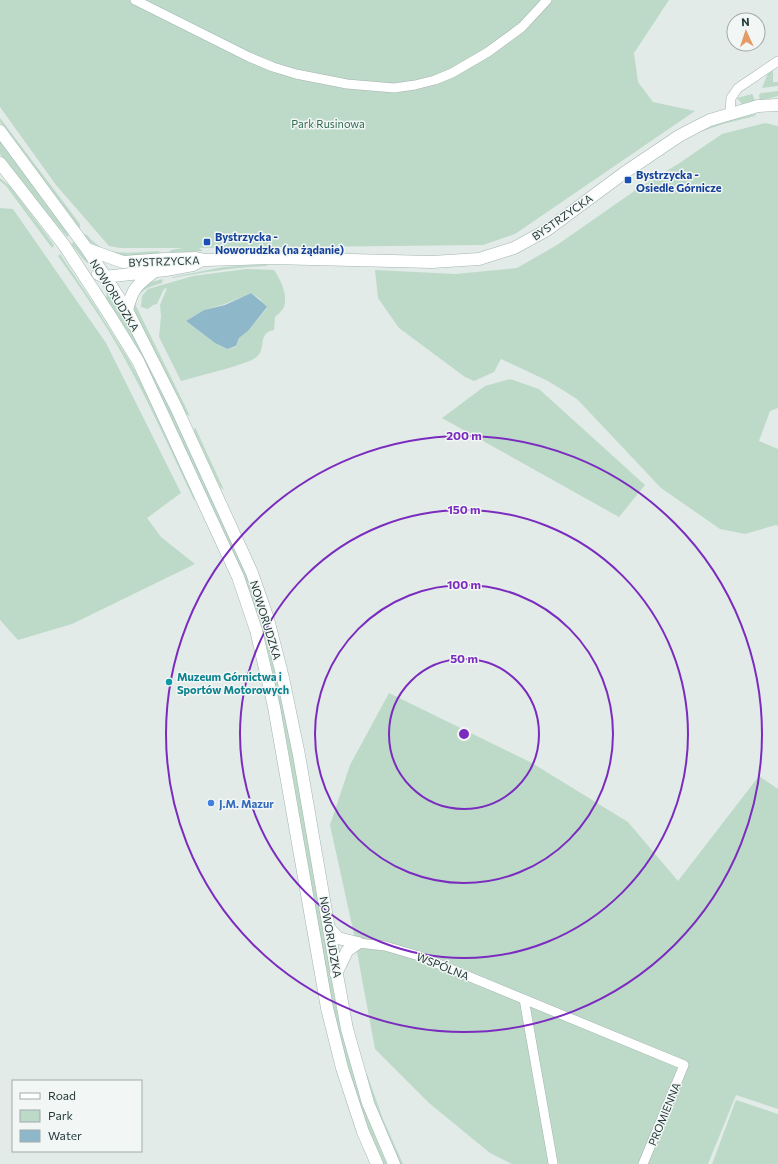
<svg xmlns="http://www.w3.org/2000/svg" width="778" height="1164" font-family="Commissioner,sans-serif">
	<rect width="100%" height="100%" fill="#e2ebe8"/>
	<!-- green -->
	<path fill="#bddac9" fill-rule="evenodd" d="M0,0H669L634,53L638,82L653,102L695,111L515,234L483,245L199,248L203,251L169,253L171,250L183,248H120L109,246L56,185L0,107Z
		M773,67V82H778V86L762,88L768,73Z
		M778,91V96L760,101L759,95L761,93Z
		M752,94L753,95L755,102L742,104L737,98Z
		M756,114L755,116L723,124L703,131L701,130L730,120Z
		M0,118L80,224V227L78,228L0,122Z
		M765,123L778,126V408L770,411L759,441L778,449V526L776,525L745,534L720,529L661,488L577,399L548,381L501,359L494,372L474,381L465,377L399,328L378,298L375,270L455,274L517,268L557,245L643,185L678,164L722,134Z
		M0,141L69,235L67,237L16,176L0,154Z
		M0,178L11,187L54,245L53,247L52,248L6,186L0,181Z
		M0,208L13,209L106,343L181,493L147,518L161,537L195,564L72,624L18,640L0,620Z
		M84,234L87,235C106,259 131,252 158,251L161,253C150,254 130,258 121,256C107,254 92,246 83,235Z
		M75,241L91,264L90,265L83,259L71,244Z
		M60,254L97,309L129,360L145,390L196,498L194,500C172,454 151,406 126,361C106,324 82,290 58,256Z
		M267,264V266C236,267 204,272 173,278L172,277L224,267Z
		M246,269L274,270C281,281 288,294 284,307C282,311 278,314 275,317L274,330C256,333 268,350 255,358C248,363 237,365 229,368C213,372 197,377 181,381L159,337L161,316L160,305L167,288L164,289L157,304L153,305L148,309L141,307L142,296L148,289L193,276ZM251,293L260,299L267,308L248,331L239,338L236,347L226,349L215,343L186,321L204,310L225,304Z
		M163,279L162,283C149,287 137,290 136,306L190,416L185,414L133,309L135,295L147,283Z
		M107,289L120,310L158,381L237,551L256,598L271,652L289,732L336,1006C349,1061 364,1114 387,1164H383L365,1122L348,1068L333,1009L283,721L269,656L258,616L232,550L173,423L106,299Z
		M510,379L539,389L645,485L619,517L442,418L485,386Z
		M195,427L224,490L220,487L194,431Z
		M389,693L532,763L628,822L678,881L759,776L778,789V1109L736,1095L708,1164H512L490,1153L429,1103L375,1049L357,952L354,953L346,960L357,948L330,825L350,765Z
		M364,1070L367,1074L383,1119L403,1164H400L375,1105Z
		M736,1100L778,1114V1164H712Z"/>
	<!-- water -->
	<path fill="#8fb7ca" d="M251,293L262,302L267,307L248,331L239,338L236,346L227,349L215,343L186,321L204,310L225,305Z"/>
	<g fill="none" stroke-linecap="round" stroke-linejoin="round">
		<defs>
			<path id="street" d="M135,0L249,57L273,67L296,74L347,84L394,88L415,85L435,80L452,73L488,52L522,27L547,0
				M730,113L731,98L738,88L778,61
				M358,943L385,946L419,956L684,1065L643,1164
				M524,999L553,1163"/>
			<path id="secondary" d="M0,131L87,249L127,310L176,407L252,573L268,619L283,678L299,755L334,958L347,1029L368,1103L394,1164
				M0,163L64,245L109,314L138,361L238,577L256,630L274,707L327,1008L342,1068L363,1132L377,1164
				M87,249L123,262L165,259L196,258L205,260L271,258L432,262L479,259L514,248L547,230L624,173L679,136L696,127L710,120L758,106L778,105
				M98,274L104,277L166,270L193,265L199,262
				M127,310C133,287 137,285 155,271
				M329,928L338,938L358,943
				M336,974L347,951L358,943"/>
		</defs>
		<!-- street casing -->
		<use href="#street" stroke="#a5b2b0" stroke-width="10"/>
		<!-- secondary casing -->
		<use href="#secondary" stroke="#a2b5b1" stroke-width="13"/>
		<!-- street -->
		<use href="#street" stroke="#fff" stroke-width="9"/>
		<!-- secondary -->
		<use href="#secondary" stroke="#fff" stroke-width="12"/>
	</g>
	<!-- distance rings -->
	<g fill="none" stroke="#7b2cbf" stroke-width="2">
		<circle cx="464" cy="734" r="75"/>
		<circle cx="464" cy="734" r="149"/>
		<circle cx="464" cy="734" r="224"/>
		<circle cx="464" cy="734" r="298"/>
	</g>
	<!-- markers -->
	<g fill="#1a4fb4" stroke="#f2f7f6" stroke-width="1.5">
		<rect x="624" y="176" width="8" height="8" rx="2"/>
		<rect x="203" y="238" width="8" height="8" rx="2"/>
	</g>
	<circle fill="#0f9aa8" stroke="#f2f7f6" stroke-width="1.5" cx="169" cy="682" r="4"/>
	<circle fill="#3f7fe0" stroke="#f2f7f6" stroke-width="1.5" cx="211" cy="803" r="4"/>
	<g text-anchor="middle" dominant-baseline="central" stroke-width="3" stroke-linejoin="round" paint-order="stroke">
		<!-- park labels -->
		<g font-size="11" fill="#326c53" stroke="#f2f7f6">
			<text x="328" y="123">Park Rusinowa</text>
		</g>
		<!-- transit labels -->
		<g font-size="11" font-weight="bold" fill="#164399" stroke="#f2f7f6" text-anchor="start">
			<text x="636" y="174">Bystrzycka -<tspan x="636" dy="13">Osiedle Górnicze</tspan></text>
			<text x="215" y="236">Bystrzycka -<tspan x="215" dy="13">Noworudzka (na żądanie)</tspan></text>
		</g>
		<!-- street labels -->
		<g font-size="11" fill="#243a38" stroke="#f2f7f6">
			<text transform="translate(562 217) rotate(-35)">BYSTRZYCKA</text>
			<text transform="translate(164 261) rotate(-2)">BYSTRZYCKA</text>
			<text transform="translate(115 295) rotate(58)">NOWORUDZKA</text>
			<text transform="translate(266 620) rotate(73)">NOWORUDZKA</text>
			<text transform="translate(331 937) rotate(80)">NOWORUDZKA</text>
			<text transform="translate(443 966) rotate(22)">WSPÓLNA</text>
			<text transform="translate(664 1114) rotate(-68)">PROMIENNA</text>
		</g>
		<!-- culture labels -->
		<g font-size="11" font-weight="bold" fill="#0d838f" stroke="#f2f7f6" text-anchor="start">
			<text x="177" y="676">Muzeum Górnictwa i<tspan x="177" dy="13">Sportów Motorowych</tspan></text>
		</g>
		<!-- shop labels -->
		<g font-size="11" font-weight="bold" fill="#366cbe" stroke="#f2f7f6" text-anchor="start">
			<text x="219" y="803">J.M. Mazur</text>
		</g>
	</g>
	<circle cx="464" cy="734" r="6" fill="#7b2cbf" stroke="#f2f7f6" stroke-width="2"/>
	<g font-size="12" text-anchor="middle" font-weight="bold" fill="#7b2cbf" stroke="#f2f7f6" stroke-width="3" stroke-linejoin="round" paint-order="stroke">
		<text x="464" y="440">200 m</text>
		<text x="464" y="514">150 m</text>
		<text x="464" y="589">100 m</text>
		<text x="464" y="663">50 m</text>
	</g>
	<!-- legend -->
	<rect x="12" y="1080" width="130" height="72" fill="#f2f7f6" stroke="#a0abaa"/>
	<rect x="20" y="1093" width="20" height="6" fill="#ffffff" stroke="#a0abaa"/>
	<text x="48" y="1100" font-size="12" fill="#243a38">Road</text>
	<rect x="20" y="1110" width="20" height="12" fill="#bddac9" stroke="#a0abaa"/>
	<text x="48" y="1120" font-size="12" fill="#243a38">Park</text>
	<rect x="20" y="1130" width="20" height="12" fill="#8fb7ca" stroke="#a0abaa"/>
	<text x="48" y="1140" font-size="12" fill="#243a38">Water</text>
	<!-- north arrow -->
	<g transform="translate(746 32) rotate(357)"><circle r="19" fill="#f2f7f6" stroke="#a0abaa"/>
	<path d="M0-3L7 15L0 10L-7 15Z" fill="#e49b66"/>
	<text y="-6" font-size="11" font-weight="bold" text-anchor="middle" fill="#243a38">N</text>
	</g>
</svg>
